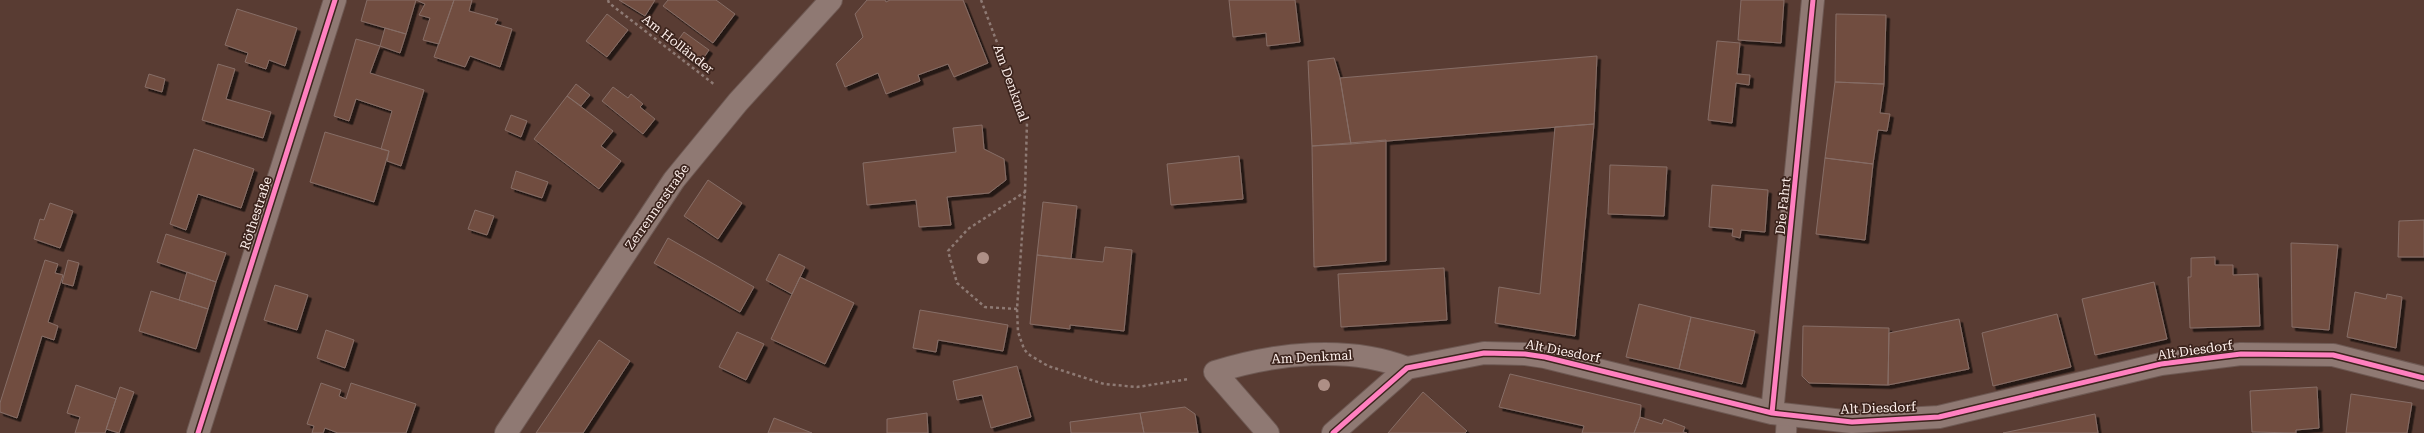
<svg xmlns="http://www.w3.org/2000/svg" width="2424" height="433" font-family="'Roboto Serif',serif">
	<defs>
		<filter id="shadow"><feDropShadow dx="3.5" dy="3.5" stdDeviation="0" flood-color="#0009"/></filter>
	</defs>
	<rect width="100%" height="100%" fill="#593c33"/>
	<!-- building -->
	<path fill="#714e40" stroke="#866d66" filter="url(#shadow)" d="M367,0H416L406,34L361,21Z
		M454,0H472L469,11L498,19L495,24L512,29L500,67L470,56L465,67L434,57Z
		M454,0L439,44L423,40L430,18L419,15L425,4L416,0Z
		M619,0H655L645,16Z
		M668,0H716L735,14L713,43L663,6Z
		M867,0H885L886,2L890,0H963L988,63L954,77L948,64L918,75L920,81L886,94L878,73L845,87L836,64L863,37L855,14Z
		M1229,0H1295L1300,42L1267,46L1266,33L1233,37Z
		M1741,0H1784L1781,43L1738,40Z
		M237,9L297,28L285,66L269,60L266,69L245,62L248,53L225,45Z
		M607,14L628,30L607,57L586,41Z
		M1836,14L1886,15L1884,84L1835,82Z
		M385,28L406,34L400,53L380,46Z
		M684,32L709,50L698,66L673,47Z
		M356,39L380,46L370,73L424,90L401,166L387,161L389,151L381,149L392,111L356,99L349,121L334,116Z
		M1717,41L1740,43L1737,74L1750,75L1749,85L1736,83L1732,123L1708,120Z
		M1597,56L1594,124L1351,144L1340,78Z
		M1334,58L1340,78L1351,144L1312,146L1308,61Z
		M218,64L235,69L226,99L271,112L263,138L202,120Z
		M149,74L165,79L162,92L145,87Z
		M1835,82L1884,84L1880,113L1890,114L1887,131L1878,130L1873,164L1825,158Z
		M576,84L590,95L581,106L567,96Z
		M613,87L628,98L631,94L643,104L640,107L655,119L643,134L602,101Z
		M567,96L613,131L601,146L621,161L599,189L534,139Z
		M511,115L527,121L521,137L505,130Z
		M1594,124L1575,336L1495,323L1499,287L1540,294L1555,127Z
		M982,125L984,149L1004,159L1006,180L989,193L947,197L951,225L919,227L916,200L867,205L863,163L956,152L953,128Z
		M325,132L389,151L374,202L310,182Z
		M1386,140V261L1314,267L1312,146Z
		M194,149L254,169L241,208L198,194L186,230L170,224Z
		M1239,156L1243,199L1171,205L1167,164Z
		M1825,158L1873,164L1865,240L1816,234Z
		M1610,165L1667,167L1664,216L1608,214Z
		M516,171L548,182L542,198L511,188Z
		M708,180L742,203L718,239L684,216Z
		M1712,185L1768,190L1765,232L1741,230L1740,238L1732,236L1733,229L1709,227Z
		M1043,202L1077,206L1071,259L1037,255Z
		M50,203L73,211L60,248L34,239L40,219L44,220Z
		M475,210L494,216L487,235L468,229Z
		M2424,220V257H2398L2399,221Z
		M166,234L226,253L216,282L157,262Z
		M668,238L754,287L740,312L654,263Z
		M2291,243L2338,245L2329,330L2292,327Z
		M1105,247L1132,250L1124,331L1070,325V329L1030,324L1037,255L1103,262Z
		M779,254L805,267L792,294L766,280Z
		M2215,257V265H2233V275L2258,274L2260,326L2190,328L2188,277H2191V258Z
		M45,260L58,264L55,273L63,275L48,322L58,326L54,340L42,336L17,418L0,412V403Z
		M68,260L79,263L73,286L62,283Z
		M1444,268L1447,320L1341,327L1338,274Z
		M187,272L216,282L208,309L179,300Z
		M800,277L854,303L825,364L771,339Z
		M2154,282L2167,339L2095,355L2082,299Z
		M275,285L308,295L297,330L264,320Z
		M151,291L208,309L196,349L139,331Z
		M2355,292L2386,299L2387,294L2402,297L2396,348L2347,337Z
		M1639,304L1691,317L1679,369L1626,357Z
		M920,310L1008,325L1003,351L938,340L936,352L913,348Z
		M2057,314L2071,367L1993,386L1982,333Z
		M1691,317L1755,331L1742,384L1679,369Z
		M1959,319L1969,369L1888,385L1889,333Z
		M1803,326L1889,328L1888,385L1809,383L1802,376Z
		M326,330L354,340L345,368L317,358Z
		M737,332L764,344L746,380L719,367Z
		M599,340L630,361L583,433H536Z
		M1017,366L1031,417L991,428L982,395L957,400L953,381Z
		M1510,374L1641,405L1640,417L1634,433H1582L1584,426L1499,407Z
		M321,383L341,390L339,396L346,399L351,383L416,404L406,433H338L325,428L323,433H312L314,426L307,424Z
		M76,385L116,399L105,433H75L80,417L67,413Z
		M120,387L134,392L119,433L106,429Z
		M2317,387L2319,428L2296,430V433L2252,432L2250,391Z
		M1423,392L1467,431L1465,433H1388Z
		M2351,394L2412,403L2407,433H2346Z
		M1185,407L1195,414L1198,433H1144L1140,413Z
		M927,413L928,433H887V419Z
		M1140,413L1144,433H1071L1070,422Z
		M2095,414L2098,433H2003Z
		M1640,417L1662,424L1664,419L1685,427L1683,432L1687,433H1634Z
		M774,418L812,433H768Z"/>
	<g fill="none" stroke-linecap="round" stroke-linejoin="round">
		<defs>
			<path id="lane" d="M1786,433L1787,415"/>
			<path id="street" d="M1772,413L1813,0
				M198,433L335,0
				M1268,433L1215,372C1275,353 1348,345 1407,368
				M1333,433L1407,368L1484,353L1525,354L1545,357L1772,413L1852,422L1939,417L2161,364L2241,354L2333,355L2424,378"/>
			<path id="secondary" d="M506,433L674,180L738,102L831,0"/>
		</defs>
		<!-- lane casing -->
		<use href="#lane" stroke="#6e5953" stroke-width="22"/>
		<!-- street casing -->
		<use href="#street" stroke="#6e5953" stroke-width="24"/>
		<!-- secondary casing -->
		<use href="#secondary" stroke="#6e5953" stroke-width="24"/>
		<!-- path -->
		<path stroke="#8e7a74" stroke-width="2.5" stroke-dasharray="3 3" stroke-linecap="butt" d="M608,0L609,3L715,85
			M981,0L1027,122L1025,192L1017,309L1018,332L1024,349L1028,354L1048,366L1104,384L1137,387L1189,379
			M1017,309L985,307L957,283L948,251L968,229L1025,192"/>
		<!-- lane -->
		<use href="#lane" stroke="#8f7973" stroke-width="20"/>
		<!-- street -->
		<use href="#street" stroke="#8f7973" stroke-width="22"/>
		<!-- secondary -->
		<use href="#secondary" stroke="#8f7973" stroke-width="22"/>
		<defs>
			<path id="cycleway" d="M1772,413L1813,0
				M198,433L335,0
				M1333,433L1407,368L1484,353L1525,354L1545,357L1772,413L1852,422L1939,417L2161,364L2241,354L2333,355L2424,378"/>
		</defs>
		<!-- cycleway casing -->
		<use href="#cycleway" stroke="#3c241d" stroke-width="8"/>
		<!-- cycleway -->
		<use href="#cycleway" stroke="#ff80c0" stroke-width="5"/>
	</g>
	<!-- trees -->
	<g fill="#ae8f86">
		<circle cx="983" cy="258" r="6"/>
		<circle cx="1324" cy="385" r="6"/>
	</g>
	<g text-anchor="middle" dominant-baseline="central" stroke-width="3.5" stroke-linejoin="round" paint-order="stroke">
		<!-- street labels -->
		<g font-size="13" fill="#fef0ec" stroke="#3c241d">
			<text transform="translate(678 44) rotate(38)">Am Holländer</text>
			<text transform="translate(1011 83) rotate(70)">Am Denkmal</text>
			<text transform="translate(1783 206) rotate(-84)">Die Fahrt</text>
			<text transform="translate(657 207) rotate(-55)">Zerrennerstraße</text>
			<text transform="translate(256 213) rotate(-72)">Röthestraße</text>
			<text transform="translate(2195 350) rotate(-8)">Alt Diesdorf</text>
			<text transform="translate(1563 351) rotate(11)">Alt Diesdorf</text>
			<text transform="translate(1312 357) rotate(-3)">Am Denkmal</text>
			<text transform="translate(1878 408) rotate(-2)">Alt Diesdorf</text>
		</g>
	</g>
</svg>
